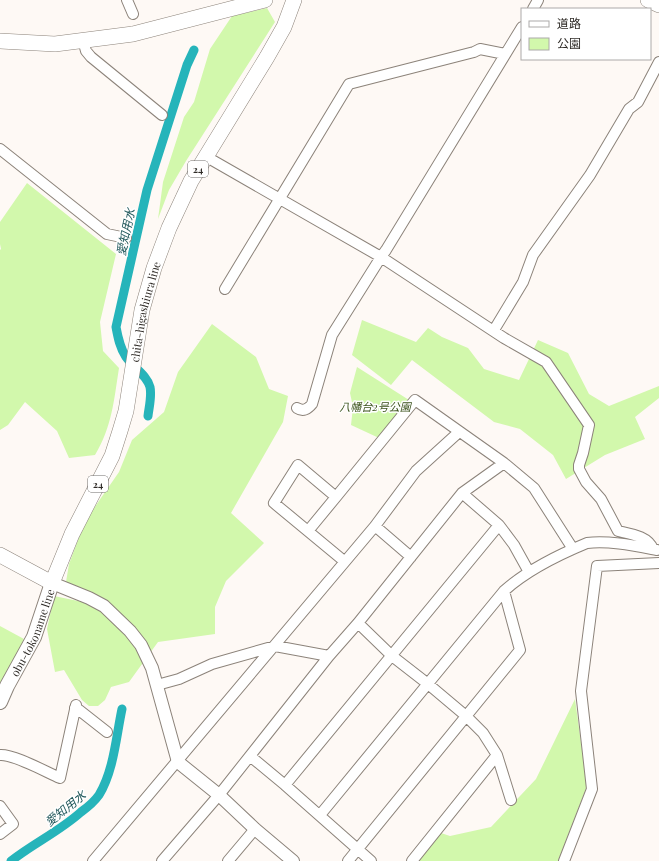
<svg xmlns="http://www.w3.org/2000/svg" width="659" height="861" font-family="'Playfair Display','Noto Sans JP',serif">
	<rect width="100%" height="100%" fill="#fef9f5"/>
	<!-- green -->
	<path fill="#d2f8ac" d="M267,8L275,22L186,161L169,190L158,219L163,182L184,117L194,102L210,49L232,16Z
		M27,183L116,254L100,322L103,351L119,368C114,400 112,427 95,455L69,458L57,431L25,402L8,425L0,430V250L1,249L0,244V222Z
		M362,320L416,342L428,328L442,337L468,348L484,369L519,380L538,340L568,353L589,394L609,406L659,386V398L635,417L645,439L605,455L566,479L553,455L520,429L494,422L412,360L391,385L352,355Z
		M212,324L256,357L269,389L288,396L283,422L231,513L264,543L226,581L215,607V634L158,642L129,682L111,687L105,700L98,706H89L82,700L64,670L55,672L47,629L54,596L83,602L86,592L66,582L69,564L85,521L119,472L132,440L164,412L178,372Z
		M357,367L409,400L379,438L351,425L353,407L350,393Z
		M0,626L24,639L0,691Z
		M575,699L587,786L558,861H418L441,833L450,836L491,827L536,779Z"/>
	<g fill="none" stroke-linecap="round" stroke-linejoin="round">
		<!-- canal -->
		<path stroke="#26b4ba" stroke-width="9" d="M148,416C149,407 152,396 150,387C147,375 133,367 126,357C120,348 118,338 116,327L147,190L187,65L194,50
			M11,861C34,843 60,831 81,812C88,807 94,802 99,795C114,770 116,737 122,709"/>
		<defs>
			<path id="minor" d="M127,0L133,14
				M533,9L538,0
				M83,40L86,51L91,57L162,115
				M0,149L107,234L126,238
				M205,156L381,257L504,338L546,362L589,425L583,453L579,465V469L586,482L601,499L618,531C631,534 648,536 653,549
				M225,289L349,84L474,52L480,49L505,54
				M494,330L523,282L533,255L590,175L629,109L638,102L659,62
				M297,408C303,412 308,409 312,404L332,335L381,257L386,250L522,27
				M499,525L514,545L529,572
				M375,526L411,557
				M308,531L336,497
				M344,561L274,503L298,465L336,497L415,400L504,463L534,488L573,549
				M358,623L392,656L428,684L466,716L483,733L497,755L412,861
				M157,685L179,679L212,664L275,646L329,656
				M75,708L79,710L107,732
				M0,755C14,754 46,772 60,778L76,705
				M497,755L511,800
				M250,756L285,785L371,861
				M285,785L499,525L462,493
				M0,806L13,824L0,834
				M320,815L504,591C527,570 558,555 587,543C608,540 636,546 657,550
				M93,861L375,526L416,471L459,432
				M162,861L219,795L329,656L358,623L462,493L504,463
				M228,861L255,829
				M348,861L520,650L504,591
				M564,861L592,789L581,691L597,566L659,563"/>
			<path id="tertiary" d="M52,583L89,598L104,606L130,631L141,645L152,668L178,762L219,795L255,829L293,861"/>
			<g id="secondary">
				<path id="s1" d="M0,702L7,686L34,637L52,583"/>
			</g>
			<g id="primary">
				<path d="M648,0L659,5"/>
				<path d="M0,41L55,44L133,34L265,0"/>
				<path id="s2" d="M0,555L52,583L72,534L112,456L120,431L126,411L142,310L154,268L169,228L191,181L267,57L284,27L294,0"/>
			</g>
		</defs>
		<!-- minor casing -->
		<use href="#minor" stroke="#8c837a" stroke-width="12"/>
		<!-- tertiary casing -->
		<use href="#tertiary" stroke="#8c837a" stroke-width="14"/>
		<!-- secondary casing -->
		<use href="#secondary" stroke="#8c837a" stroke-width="16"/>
		<!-- primary casing -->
		<use href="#primary" stroke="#8c837a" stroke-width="16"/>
		<!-- minor -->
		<use href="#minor" stroke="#fff" stroke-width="10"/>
		<!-- tertiary -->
		<use href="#tertiary" stroke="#fff" stroke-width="12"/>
		<!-- secondary -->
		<use href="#secondary" stroke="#fff" stroke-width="14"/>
		<!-- primary -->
		<use href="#primary" stroke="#fff" stroke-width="15"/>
	</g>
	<g text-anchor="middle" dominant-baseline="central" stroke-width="3" stroke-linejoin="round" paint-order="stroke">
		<!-- shield labels -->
		<g fill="#fff" stroke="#6d6b68" stroke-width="1">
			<rect x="188" y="161" width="20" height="16" rx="3"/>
			<rect x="88" y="476" width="20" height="16" rx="3"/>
		</g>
		<g font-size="10" font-weight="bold" fill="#2f2b27">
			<text x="198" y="169">24</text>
			<text x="98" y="484">24</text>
		</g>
		<!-- street labels -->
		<g font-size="11" fill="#2f2b27" stroke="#fff">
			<text stroke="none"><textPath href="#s2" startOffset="348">chita-higashiura line</textPath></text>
			<text stroke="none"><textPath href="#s1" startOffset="77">obu-tokoname line</textPath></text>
		</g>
		<!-- park labels -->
		<g font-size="11" font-style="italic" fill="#3a521b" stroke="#fff">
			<text x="375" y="406">八幡台2号公園</text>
		</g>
		<!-- water labels -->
		<g font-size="12" font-style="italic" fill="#22585b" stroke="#fff">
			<text transform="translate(125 232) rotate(-78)">愛知用水</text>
			<text transform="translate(65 808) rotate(-39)">愛知用水</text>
		</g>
	</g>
	<!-- legend -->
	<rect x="521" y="8" width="130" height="52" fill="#ffffff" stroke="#acaaa9"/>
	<rect x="529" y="21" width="20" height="6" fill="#ffffff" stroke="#acaaa9"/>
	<text x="557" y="28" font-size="12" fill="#2f2b27">道路</text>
	<rect x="529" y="38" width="20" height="12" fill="#d2f8ac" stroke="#acaaa9"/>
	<text x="557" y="48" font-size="12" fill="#2f2b27">公園</text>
</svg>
